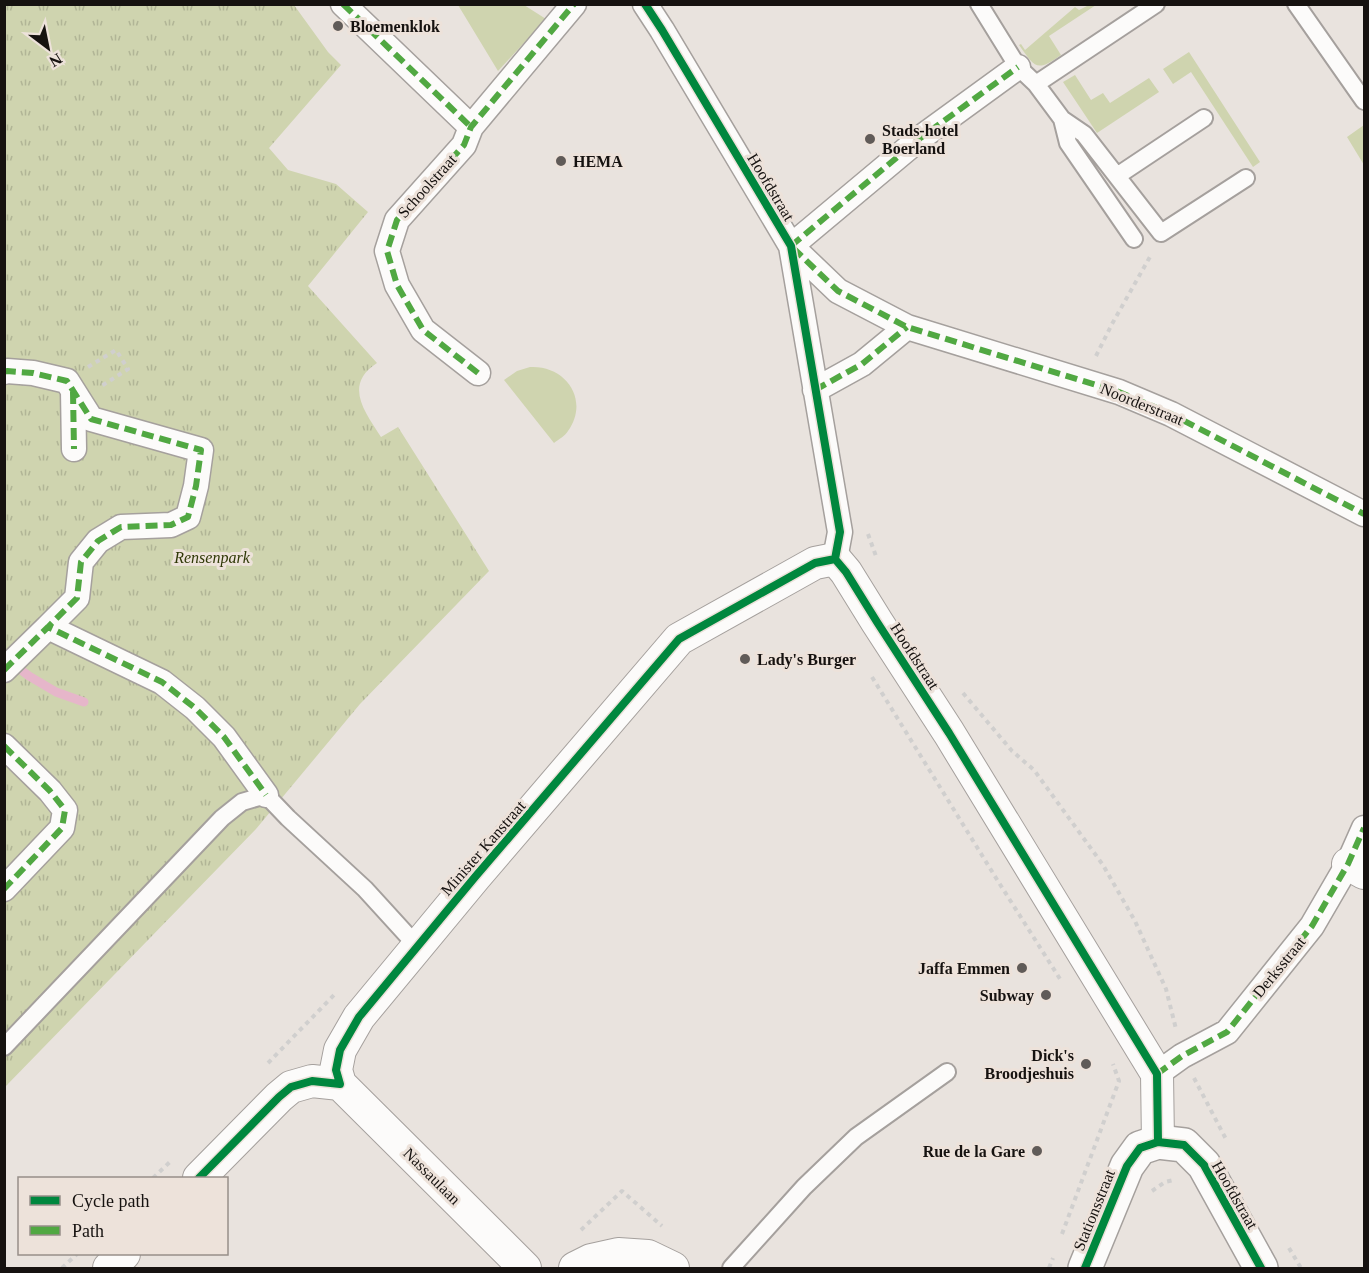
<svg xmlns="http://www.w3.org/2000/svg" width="1369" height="1273" font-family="'Times New Roman',serif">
	<defs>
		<pattern id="park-tufts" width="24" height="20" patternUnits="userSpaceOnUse" patternTransform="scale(1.5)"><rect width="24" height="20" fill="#cfd4af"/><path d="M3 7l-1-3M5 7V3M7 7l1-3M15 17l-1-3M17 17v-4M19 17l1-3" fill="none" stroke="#b1b596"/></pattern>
	</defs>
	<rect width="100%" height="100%" fill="#e9e3de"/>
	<!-- green -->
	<path fill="#cfd4af" d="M458,5H524L546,19L498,71Z
		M1089,5H1096L1049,36L1061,55C1036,73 1035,67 1019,45L1021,44L1025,50L1075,7L1079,10Z
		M1189,52L1260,162L1253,167L1191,72L1173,84L1163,69Z
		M1075,75L1091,100L1103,93L1110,103L1149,78L1159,92L1097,133L1063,82Z
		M1364,125V165L1347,137Z
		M530,367C566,365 590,400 568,431C565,436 559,439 554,443L504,380L517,371Z"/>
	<!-- park -->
	<path fill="url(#park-tufts)" d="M5,5H294L328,52L341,65L269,148L288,170L336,184L368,212L308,286L377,363C343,385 365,412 381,437L398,427L489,571L360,704L256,829L5,1087Z"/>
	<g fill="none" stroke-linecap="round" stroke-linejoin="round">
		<!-- stream -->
		<path stroke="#e6b6ca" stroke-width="9" d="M13,664L29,676L56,692L84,702"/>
		<defs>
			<path id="service" d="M979,4L1018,67L1036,84L1062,119L1084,134L1161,233L1246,178
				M1296,4L1364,101
				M1036,84L1156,4
				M1062,119L1068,143L1134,239
				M1117,176L1204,118
				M4,1047L222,818L242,802L266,795L288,818L365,889L417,946
				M731,1268L804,1187L856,1137L947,1072"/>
			<path id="pedestrian" d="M343,4L471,127
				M645,4L662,30L791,246L840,532L835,559
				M791,246L838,291L907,327L1119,392L1171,414L1364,514
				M791,246L919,139L1018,67
				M4,372L7,371L33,373L67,381L91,419L201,450L196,486L188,517L171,525L121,527L98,541L81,562L77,598L48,627
				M478,373L423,330L408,304L397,285L387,251L397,220L464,145L471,127L574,4
				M815,390L862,364L907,327
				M73,391L74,449
				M4,670L48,627L162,682L195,708L224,737L266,795
				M4,746L50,791L65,810L62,828L4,889
				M1157,1074L1182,1056L1227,1032L1312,926L1348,864L1364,828"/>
			<path id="minor" d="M1348,864L1364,873
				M199,1178L279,1097L291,1087L312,1081L340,1084
				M109,1268L124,1254
				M525,1268L340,1084L336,1070L340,1050L359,1017L475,877L679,639L815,563L835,559L846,572L877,622L949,733L1157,1074L1158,1142
				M575,1268L591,1260L618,1254L648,1256L673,1268"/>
			<path id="secondary" d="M1085,1268L1127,1166L1140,1148L1158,1142L1184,1145L1204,1165L1261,1268"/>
		</defs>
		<!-- service casing -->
		<use href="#service" stroke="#a5a09d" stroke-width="20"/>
		<!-- pedestrian casing -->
		<use href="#pedestrian" stroke="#a5a09d" stroke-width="27"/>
		<!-- minor casing -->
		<use href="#minor" stroke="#a5a09d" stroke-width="34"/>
		<!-- secondary casing -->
		<use href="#secondary" stroke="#a5a09d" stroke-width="36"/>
		<!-- path -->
		<path stroke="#d0cfce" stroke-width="4" stroke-dasharray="4.5 4.5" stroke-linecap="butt" d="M1096,356L1112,324L1151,255
			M88,367L116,350L128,369L100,387
			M868,534L877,559
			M872,677L996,878L1060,979
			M963,693L1012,751L1034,770L1103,865L1135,921L1166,989L1176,1029
			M268,1063L336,993
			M1194,1078L1227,1141
			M153,1178L172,1160
			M1152,1191L1165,1182L1174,1180
			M581,1230L622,1191L662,1226
			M1062,1234L1119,1081L1113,1064
			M1289,1248L1301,1268
			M62,1268L77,1254
			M1049,1268L1053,1258"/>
		<!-- service -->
		<use href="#service" stroke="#fcfbfa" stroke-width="16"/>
		<!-- pedestrian -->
		<use href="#pedestrian" stroke="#fcfbfa" stroke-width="24"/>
		<!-- minor -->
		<use href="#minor" stroke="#fcfbfa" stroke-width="32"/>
		<!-- secondary -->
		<use href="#secondary" stroke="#fcfbfa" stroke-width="33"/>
		<!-- quiet -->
		<path stroke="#51a842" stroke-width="6" stroke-dasharray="12 6" stroke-linecap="butt" d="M343,4L471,127
			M791,246L919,139L1018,67
			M793,248L838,291L907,327L1119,392L1171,414L1364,514
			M4,372L7,371L33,373L67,381L91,419L201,450L196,486L188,517L171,525L121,527L98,541L81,562L77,598L48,627
			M478,373L423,330L408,304L397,285L387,251L397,220L464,145L471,127L574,4
			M815,390L862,364L907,327
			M73,392L74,449
			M4,670L48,627L162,682L195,708L224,737L266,795
			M4,746L50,791L65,810L62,828L4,889
			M1157,1074L1182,1056L1227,1032L1312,926L1348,864L1364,828"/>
		<defs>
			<path id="cycleway" d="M645,4L662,30L791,246L840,532L835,559
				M835,559L846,572L877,622L949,733L1157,1074L1158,1142
				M199,1178L279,1097L291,1087L312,1081L340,1084L336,1070L340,1050L359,1017L475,877L679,639L815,563L835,559
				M1085,1268L1127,1166L1140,1148L1158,1142L1184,1145L1204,1165L1261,1268"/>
		</defs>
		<!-- cycleway casing -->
		<use href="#cycleway" stroke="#ede2da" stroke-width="11"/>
		<!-- cycleway -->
		<use href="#cycleway" stroke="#00873e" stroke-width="8"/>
	</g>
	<!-- markers -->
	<g fill="#605b58" stroke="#ede2da" stroke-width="2">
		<circle cx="338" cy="26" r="6"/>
		<circle cx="870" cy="139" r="6"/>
		<circle cx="561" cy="161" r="6"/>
		<circle cx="745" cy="659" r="6"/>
		<circle cx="1022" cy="968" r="6"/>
		<circle cx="1046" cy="995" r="6"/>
		<circle cx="1086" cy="1064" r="6"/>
		<circle cx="1037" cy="1151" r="6"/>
	</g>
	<g text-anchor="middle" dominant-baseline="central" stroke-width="6" stroke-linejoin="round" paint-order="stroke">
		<!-- poi labels -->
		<g font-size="16" font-weight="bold" fill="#161210" stroke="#ede2da" text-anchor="start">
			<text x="350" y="26">Bloemenklok</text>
			<text x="882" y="130">Stads-hotel<tspan x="882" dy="18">Boerland</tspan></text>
			<text x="573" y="161">HEMA</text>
			<text x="757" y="659">Lady's Burger</text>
			<text x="1010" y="968" text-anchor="end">Jaffa Emmen</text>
			<text x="1034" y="995" text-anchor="end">Subway</text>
			<text x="1074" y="1055" text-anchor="end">Dick's<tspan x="1074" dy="18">Broodjeshuis</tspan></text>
			<text x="1025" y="1151" text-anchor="end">Rue de la Gare</text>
		</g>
		<!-- street labels -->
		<g font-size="16" fill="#161210" stroke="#ede2da">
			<text transform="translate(427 186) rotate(-48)">Schoolstraat</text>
			<text transform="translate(771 187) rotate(59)">Hoofdstraat</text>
			<text transform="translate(1142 404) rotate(22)">Noorderstraat</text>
			<text transform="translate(915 656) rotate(57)">Hoofdstraat</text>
			<text transform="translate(483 848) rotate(-49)">Minister Kanstraat</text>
			<text transform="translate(1279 967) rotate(-51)">Derksstraat</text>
			<text transform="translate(432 1176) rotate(45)">Nassaulaan</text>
			<text transform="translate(1235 1195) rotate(60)">Hoofdstraat</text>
			<text transform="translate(1094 1210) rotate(-68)">Stationsstraat</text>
		</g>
		<!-- park labels -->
		<g font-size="16" font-style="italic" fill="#2f3806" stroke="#ede2da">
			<text x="212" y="557">Rensenpark</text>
		</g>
	</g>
	<!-- border -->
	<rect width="1369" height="1273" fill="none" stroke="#161210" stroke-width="12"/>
	<!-- legend -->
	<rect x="18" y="1177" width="210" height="78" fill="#ede2da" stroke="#978f89" stroke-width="1.5"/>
	<rect x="30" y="1196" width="30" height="9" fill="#00873e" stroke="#978f89" stroke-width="1.5"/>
	<text x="72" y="1207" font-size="18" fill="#161210">Cycle path</text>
	<rect x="30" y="1226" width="30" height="9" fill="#51a842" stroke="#978f89" stroke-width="1.5"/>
	<text x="72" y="1237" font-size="18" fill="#161210">Path</text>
	<!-- north arrow -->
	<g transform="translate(48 48) rotate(148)" stroke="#ede2da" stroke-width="4.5" paint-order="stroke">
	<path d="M0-4.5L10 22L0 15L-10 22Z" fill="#161210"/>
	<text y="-9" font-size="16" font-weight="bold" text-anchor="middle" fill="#161210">N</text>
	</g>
</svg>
